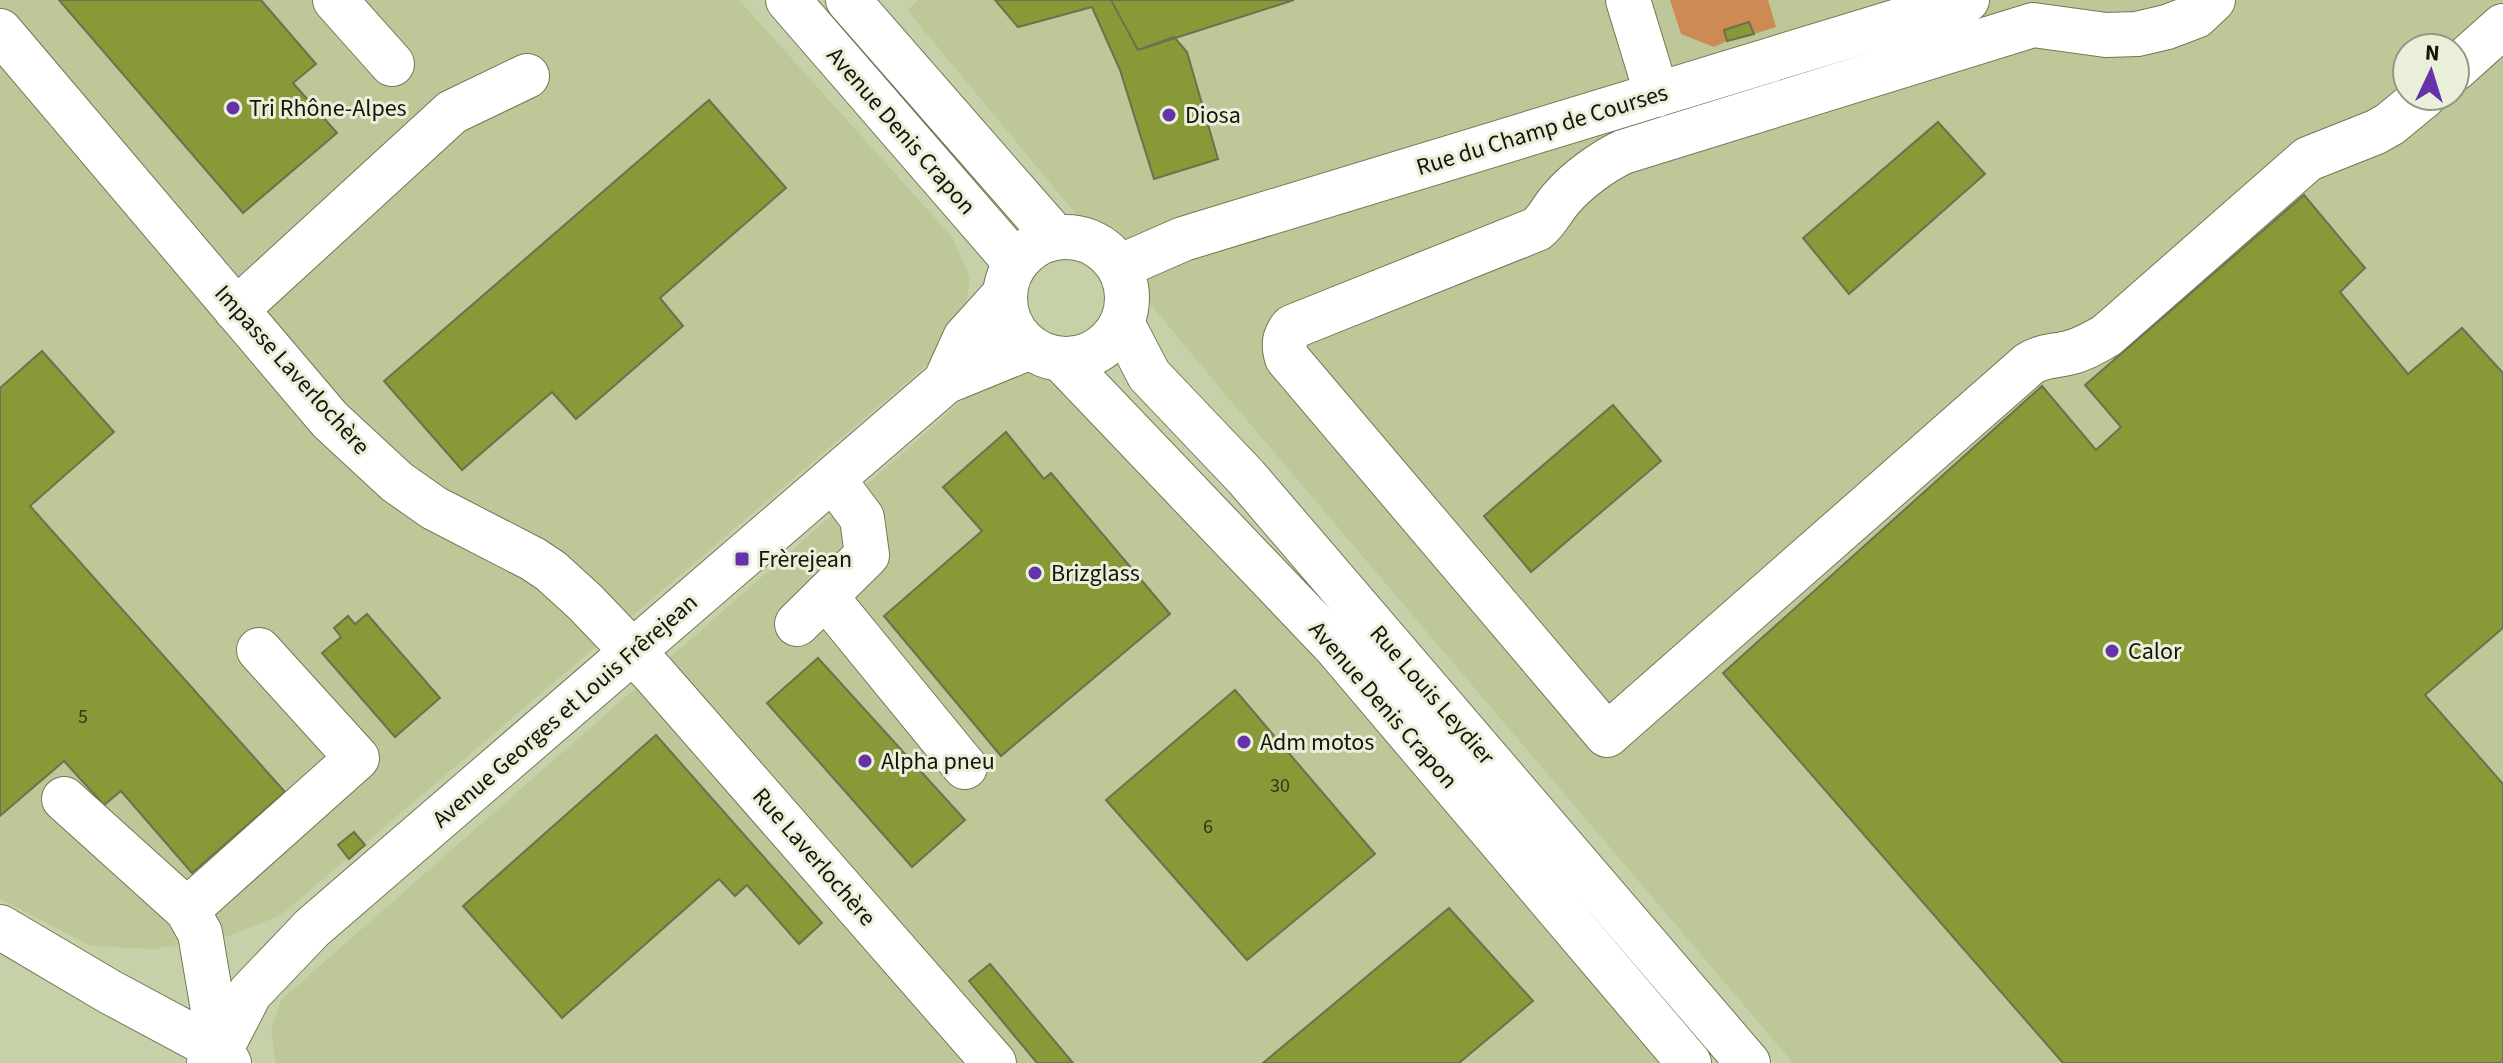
<svg xmlns="http://www.w3.org/2000/svg" width="2503" height="1063" font-family="'Source Sans 3',sans-serif">
	<rect width="100%" height="100%" fill="#c7d1a9"/>
	<!-- built -->
	<path fill="#bdc798" fill-rule="evenodd" d="M0,0H739L952,237L970,277L965,309L943,351L281,915L226,937L154,949L91,946L0,899Z
		M919,0H2503V1063H1793L1234,405L907,10ZM2407,48H2455V96H2407Z
		M1028,362L1059,374L1090,399L1663,1063H276L271,1031L281,1000L997,370Z"/>
	<!-- green -->
	<path fill="#cd8a54" d="M1670,0H1768L1776,27L1754,34L1749,22L1724,30L1727,41L1714,47L1681,34Z"/>
	<!-- building -->
	<path fill="#889937" stroke="#6a724e" stroke-width="2" d="M59,0H261L316,64L293,83L337,133L243,213Z
		M995,0H1111L1138,50L1174,37L1187,52L1218,159L1154,179L1120,70L1092,7L1018,27Z
		M1111,0H1294L1138,50Z
		M1749,22L1754,34L1727,41L1724,30Z
		M709,100L786,188L660,298L683,326L576,419L552,392L462,470L384,381Z
		M1938,122L1985,174L1849,294L1803,238Z
		M2304,195L2365,268L2340,292L2408,374L2462,328L2503,373V628L2425,695L2503,784V1063H2063L1723,673L2042,386L2096,450L2121,427L2085,385Z
		M42,351L114,432L30,506L285,792L192,873L121,791L104,805L64,761L0,816V388Z
		M1613,405L1661,461L1531,572L1484,516Z
		M1006,432L1044,479L1051,473L1170,614L1001,756L884,616L982,531L943,487Z
		M367,614L440,698L395,737L322,653L341,637L334,628L348,616L355,624Z
		M818,658L965,820L912,867L767,703Z
		M1235,690L1375,854L1247,960L1106,800Z
		M656,735L822,923L799,944L747,885L735,896L719,879L562,1018L463,906Z
		M354,832L365,845L349,859L338,845Z
		M1449,908L1533,1001L1459,1063H1263Z
		M990,964L1073,1063H1037L969,981Z"/>
	<g fill="none" stroke-linecap="round" stroke-linejoin="round">
		<defs>
			<path id="minor" d="M335,0L392,64
				M1628,0L1657,95
				M2213,0L2196,16L2167,27L2137,34L2106,35L2033,25L1623,152C1602,162 1576,181 1561,199C1552,209 1548,220 1537,229L1292,327C1284,337 1283,345 1287,358L1607,735L2029,364C2044,355 2052,357 2068,353C2082,350 2093,343 2106,336L2308,159L2376,132L2390,124L2424,96
				M0,31L330,420L397,482L434,508L533,559L551,571L585,602L653,673L994,1063
				M2455,69L2503,26
				M1119,267L1183,239L1967,0
				M236,310L452,112L527,76
				M945,382L965,338L1003,296
				M825,596L965,767
				M797,624L867,555L862,518L833,479
				M64,799L187,910L200,933L220,1051
				M187,910L357,758L259,650
				M0,927L110,992L220,1051L229,1063
				M209,1063L220,1051L250,993L312,928L945,382L1028,348"/>
			<path id="major" d="M788,0L1015,262
				M848,0L1055,237
				M1005 298a61 61 0 1 1 122 0a61 61 0 1 1-122 0Z
				M1122,323L1149,375L1246,477L1748,1063
				M1062,360L1335,646L1689,1063"/>
		</defs>
		<!-- minor casing -->
		<use href="#minor" stroke="#717954" stroke-width="46"/>
		<!-- major casing -->
		<use href="#major" stroke="#717954" stroke-width="46"/>
		<!-- minor -->
		<use href="#minor" stroke="#fff" stroke-width="44"/>
		<!-- major -->
		<use href="#major" stroke="#fff" stroke-width="44"/>
	</g>
	<!-- markers -->
	<g fill="#6532a9" stroke="#eaefda" stroke-width="3">
		<circle cx="233" cy="108" r="8"/>
		<circle cx="1169" cy="115" r="8"/>
		<rect x="734" y="551" width="16" height="16" rx="4"/>
		<circle cx="1035" cy="573" r="8"/>
		<circle cx="2112" cy="651" r="8"/>
		<circle cx="1244" cy="742" r="8"/>
		<circle cx="865" cy="761" r="8"/>
	</g>
	<g text-anchor="middle" dominant-baseline="central" stroke-width="6" stroke-linejoin="round" paint-order="stroke">
		<!-- number labels -->
		<g font-size="20" fill="#303714">
			<text x="83" y="717">5</text>
			<text x="1280" y="786">30</text>
			<text x="1208" y="827">6</text>
		</g>
		<!-- poi labels -->
		<g font-size="24" fill="#131608" stroke="#eaefda" text-anchor="start">
			<text x="249" y="108">Tri Rhône-Alpes</text>
			<text x="1185" y="115">Diosa</text>
			<text x="758" y="559">Frèrejean</text>
			<text x="1051" y="573">Brizglass</text>
			<text x="2128" y="651">Calor</text>
			<text x="1260" y="742">Adm motos</text>
			<text x="881" y="761">Alpha pneu</text>
		</g>
		<!-- street labels -->
		<g font-size="24" fill="#131608" stroke="#eaefda">
			<text transform="translate(1542 130) rotate(-17)">Rue du Champ de Courses</text>
			<text transform="translate(901 131) rotate(49)">Avenue Denis Crapon</text>
			<text transform="translate(292 370) rotate(48)">Impasse Laverlochère</text>
			<text transform="translate(1432 695) rotate(49)">Rue Louis Leydier</text>
			<text transform="translate(1383 705) rotate(49)">Avenue Denis Crapon</text>
			<text transform="translate(565 711) rotate(-41)">Avenue Georges et Louis Frêrejean</text>
			<text transform="translate(814 857) rotate(49)">Rue Laverlochère</text>
		</g>
	</g>
	<!-- north arrow -->
	<g transform="translate(2431 72) rotate(4)"><circle r="38" fill="#eaefda" stroke="#949886" stroke-width="2"/>
	<path d="M0-6L14 30L0 20L-14 30Z" fill="#6532a9"/>
	<text y="-12" font-size="22" font-weight="bold" text-anchor="middle" fill="#131608">N</text>
	</g>
</svg>
